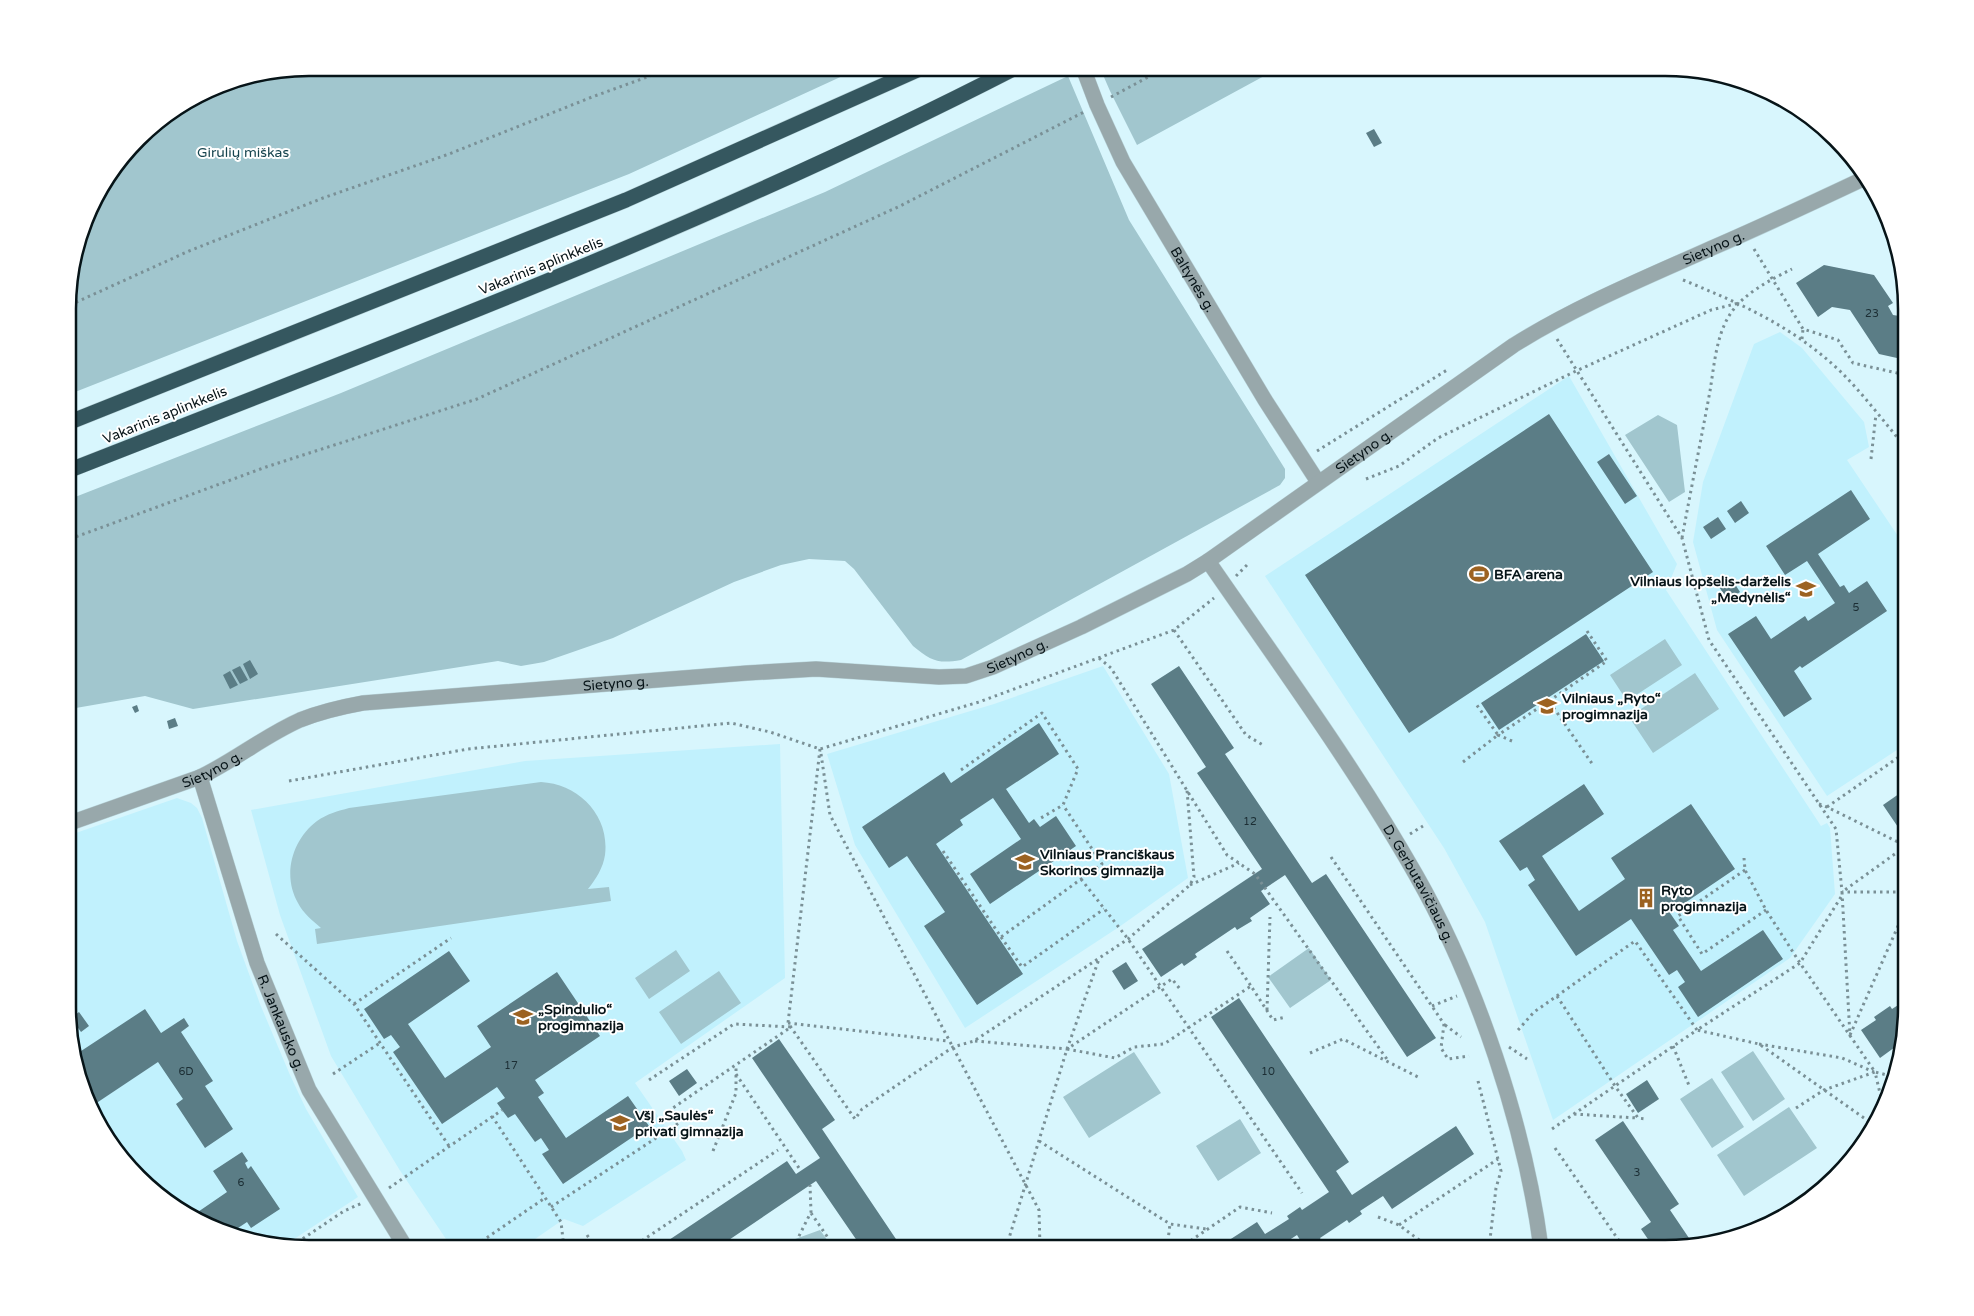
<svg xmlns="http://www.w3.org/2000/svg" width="1974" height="1316" font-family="'Varela Round',sans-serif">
	<rect width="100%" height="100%" fill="#d8f6fd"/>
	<!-- built -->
	<path fill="#c1f1fd" d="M1780,332L1802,348L1864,422L1869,447L1847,460L1906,548V744L1827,796L1717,630L1693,542L1703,482L1754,344Z
		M1569,376L1677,564L1666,590L1821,826L1827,823L1830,828L1835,894L1790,958L1553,1120L1485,922L1444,848L1265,576Z
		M1103,666L1169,774L1188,878L1119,927L965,1028L855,845L827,754L994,704Z
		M780,744L785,978L635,1083L682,1151L686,1160L583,1226L564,1219L522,1248H452L399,1169L331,1056L280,915L251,810L525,761Z
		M177,798L191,803L197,808L202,818L237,941L260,1004L290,1075L306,1109L358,1197L285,1245L232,1236L175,1208L100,1128L70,1038V835Z"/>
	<!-- green -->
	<path fill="#a1c6ce" d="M309,68H860L629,174L70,394V278L93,202L150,128L217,86Z
		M1100,68H1279L1137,145L1110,91Z
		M1068,76L1129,220L1285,469V478L1280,485L961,660C938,664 931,661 913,646L854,569L845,561L809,559L781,565L734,582L613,638L544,662L521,666L498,661L193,709L145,696L70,709V499L341,393L825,192Z
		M1658,415L1677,425L1685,492L1669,502L1625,435Z
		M1665,639L1682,665L1627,701L1610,675Z
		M1695,673L1719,709L1653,753L1629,717Z
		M541,782C578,784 610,815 605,855C603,868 596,879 588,889L609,887L611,901L317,944L315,929L321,928C313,921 303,913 298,903C282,875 292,840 317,821C327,814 338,811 349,808Z
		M1309,948L1331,980L1290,1008L1268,977Z
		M676,950L690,971L649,999L635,978Z
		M719,971L741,1003L681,1044L659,1012Z
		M1753,1051L1785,1099L1753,1121L1721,1072Z
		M1134,1052L1161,1093L1089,1138L1063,1097Z
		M1712,1078L1744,1127L1712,1148L1680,1099Z
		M1789,1107L1817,1148L1744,1196L1717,1155Z
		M1240,1119L1261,1153L1218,1181L1196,1146Z
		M820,1230L833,1248H785L787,1242Z"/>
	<!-- building -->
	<path fill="#5b7d86" d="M1374,129L1382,143L1374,147L1366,133Z
		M1824,265L1874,275L1893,303L1888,306L1893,315L1906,317V360L1879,354L1850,310L1832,307L1818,317L1796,283Z
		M1549,414L1653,572L1409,733L1305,575Z
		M1609,454L1637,496L1625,504L1597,462Z
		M1851,490L1870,519L1818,554L1840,587L1844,585L1849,593L1867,581L1887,611L1802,668L1800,666L1794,671L1812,699L1784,717L1728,634L1756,616L1771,639L1805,616L1808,621L1835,603L1807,561L1785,575L1766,546Z
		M1741,501L1749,513L1735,523L1727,511Z
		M1718,517L1726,529L1711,539L1703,527Z
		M1731,578L1740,592L1728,600L1719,587Z
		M1586,634L1604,661L1499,730L1481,703Z
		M250,660L258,674L250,679L243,664Z
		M240,666L248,680L240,684L232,670Z
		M1179,666L1234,748L1225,754L1312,883L1326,874L1436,1038L1407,1057L1285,875L1261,891L1270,904L1250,918L1252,921L1237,930L1235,927L1195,954L1197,957L1184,966L1182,963L1161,977L1142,949L1262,869L1197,773L1206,767L1151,684Z
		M230,671L238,685L230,689L223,675Z
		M137,705L139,711L135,713L132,707Z
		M175,718L178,726L169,729L167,721Z
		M76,721L71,757H70V724Z
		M1039,723L1059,754L1006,789L1029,823L1034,819L1040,827L1056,816L1076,846L990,904L970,874L1021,839L993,798L960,820L963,825L936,844L1023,974L977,1005L924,926L945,912L907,856L889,868L862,827L944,772L951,783Z
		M1584,784L1604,814L1542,856L1579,911L1625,879L1611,858L1691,804L1735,869L1670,913L1679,926L1673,930L1701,971L1763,930L1783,959L1698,1017L1678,987L1685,982L1677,970L1669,975L1631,919L1576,956L1528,885L1535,880L1527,867L1520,871L1499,841Z
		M1906,789V830L1902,833L1883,805Z
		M449,951L470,981L408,1024L445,1078L491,1047L477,1026L557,972L600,1036L535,1080L544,1093L538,1097L566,1138L628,1096L649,1126L563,1184L542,1154L549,1150L541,1138L535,1142L515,1114L508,1118L502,1110L497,1103L505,1098L497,1087L442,1124L393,1052L400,1047L391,1035L384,1039L364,1009Z
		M1126,962L1138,981L1124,990L1112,971Z
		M1239,998L1349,1162L1336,1171L1352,1195L1456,1126L1474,1154L1392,1209L1383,1196L1360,1211L1362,1214L1349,1223L1347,1220L1320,1238L1326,1248H1305L1297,1235L1277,1248H1217L1257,1222L1265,1234L1289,1219L1287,1216L1300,1207L1302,1210L1329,1192L1211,1017Z
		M1906,1000V1023L1902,1042L1880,1058L1861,1030L1876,1020L1874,1017L1890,1006L1892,1009Z
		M145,1009L161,1033L184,1018L189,1026L181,1032L213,1081L205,1086L233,1129L205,1148L176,1104L183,1099L158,1062L92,1106L75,1055Z
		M79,1012L89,1026L81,1032L71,1018Z
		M779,1039L835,1120L822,1129L902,1248H862L816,1181L717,1248H657L787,1161L796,1174L820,1158L752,1058Z
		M687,1069L697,1083L679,1096L669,1081Z
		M1647,1080L1659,1099L1638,1113L1626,1094Z
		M1623,1121L1679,1204L1670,1210L1693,1244L1681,1248H1654L1641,1229L1651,1222L1595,1140Z
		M242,1152L248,1161L245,1163L248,1169L251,1166L280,1209L251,1228L247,1222L229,1234L192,1216L227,1192L213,1171Z"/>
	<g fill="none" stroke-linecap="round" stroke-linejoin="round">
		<defs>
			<g id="street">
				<path id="s1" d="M1083,68L1097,105L1123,162L1265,400L1318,482"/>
				<path id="s2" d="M1208,561C1279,664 1354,766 1416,875C1477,982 1525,1126 1541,1248"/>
				<path id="s3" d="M200,777L257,963L309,1090L406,1248"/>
				<path id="s4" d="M70,823L200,777C234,761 264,736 300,720C320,712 341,707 363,703L747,673L816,669L939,677L966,676L993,667L1081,627L1187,574L1208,561L1514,345C1575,307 1640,280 1705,251C1759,228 1812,203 1865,178"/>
			</g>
			<path id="highway" d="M70,422L626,200L922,68
				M70,470C388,345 710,225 1015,68"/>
		</defs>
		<!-- street casing -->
		<use href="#street" stroke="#b7d2d8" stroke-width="16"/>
		<!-- highway casing -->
		<use href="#highway" stroke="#b7d2d8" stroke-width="16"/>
		<!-- path -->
		<path stroke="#7a9096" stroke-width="3" stroke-dasharray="2.5 4" stroke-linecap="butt" d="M1111,97L1165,68
			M1754,249L1803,329L1838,340L1853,363L1906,375
			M1683,280C1742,304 1794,327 1841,372C1864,395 1885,423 1906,448
			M70,305L189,251L323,198L449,154L592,97L672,68
			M1557,339L1682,538L1709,640L1836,829L1842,892H1906
			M1802,339L1803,329
			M1317,451L1447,370
			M1871,459L1876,414
			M1366,479L1399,466L1438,438L1576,371L1711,310L1739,303
			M1682,538C1691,489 1701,440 1710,391C1714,367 1716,337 1729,316C1742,294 1770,280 1792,269
			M70,539L266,467L477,399L900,206L1084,112
			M1236,576L1248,564
			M1174,630L1246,735L1263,745
			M1099,658L1111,668L1227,855L1255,874L1389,1062
			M1549,701L1607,661L1587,631
			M1512,741L1498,735L1549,701L1593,765
			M820,749L788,1023L855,1119L862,1109L953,1047L974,1041L1128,939L1190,885L1194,877L1187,790
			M821,754L830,815L1039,1210L1040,1248
			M1463,762L1498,735L1476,704
			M961,770L1042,713L1078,769L1063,805L1041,818
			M289,781L468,749L731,723L770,732L820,749L979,702L1174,630L1214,598
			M1819,804L1827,807L1906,846L1842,892L1850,1036
			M1827,807L1906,752
			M1410,834L1423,826
			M943,851L1001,937L1102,864L1063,805
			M1331,857L1444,1024L1441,1048L1448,1059L1469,1056
			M1744,858L1745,870L1766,910L1800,963L1875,1072L1895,1077
			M1745,870L1678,916L1702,954L1766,910
			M1081,879L1128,939L1302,1193
			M1190,885L1239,863
			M1841,897L1800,963L1697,1030L1759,1044L1874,1125
			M276,934L354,1004L449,1146
			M1001,937L1022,967L1104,909
			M1227,951L1251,986
			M1557,996L1615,1086L1638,1118L1646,1119
			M354,1004L451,938
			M1432,1006L1457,996
			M1267,1010L1270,917
			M788,1023L948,1041
			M1445,1025L1461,1037
			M1518,1030L1534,1012L1635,941L1697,1030L1549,1131
			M1850,1035L1906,908
			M975,1041L1067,1049L1172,979L1180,989
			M1759,1044L1842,1058L1874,1072
			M1673,1046L1690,1088
			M1509,1047L1527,1059
			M1067,1049L1115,1058L1134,1047L1164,1044L1251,986L1273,1020L1286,1017
			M1310,1053L1343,1039L1420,1078
			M333,1074L380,1043
			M736,1074L801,1171
			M649,1080L734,1024L791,1027L670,1110
			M1478,1081L1501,1171L1496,1188L1489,1248
			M1796,1108L1824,1090L1875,1072L1883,1106
			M1574,1114L1637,1118
			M492,1116L561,1222L564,1248
			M1039,1141L1170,1224L1206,1229
			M1555,1148L1624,1248
			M713,1151L736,1093V1066
			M389,1188L502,1110
			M551,1207L679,1123
			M811,1213L835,1248
			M1378,1217L1399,1225L1430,1248
			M1399,1225L1498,1159
			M587,1235L596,1248
			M292,1246L344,1211L362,1203
			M481,1248L482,1241L545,1198
			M631,1248L778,1150
			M794,1248L795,1244L811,1212L810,1185
			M1006,1248L1067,1049L1099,959
			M1167,1248L1170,1224
			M1180,1248L1240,1207L1272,1213"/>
		<!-- street -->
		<use href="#street" stroke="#98a8ab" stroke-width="15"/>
		<!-- highway -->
		<use href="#highway" stroke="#35575f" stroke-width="15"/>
	</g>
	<!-- icons -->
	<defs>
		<symbol id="stadium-bare" viewBox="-9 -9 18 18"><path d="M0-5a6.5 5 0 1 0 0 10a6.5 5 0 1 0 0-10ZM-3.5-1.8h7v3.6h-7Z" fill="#9c6221" stroke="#fff" stroke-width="2.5" paint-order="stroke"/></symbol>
		<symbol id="school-bare" viewBox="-9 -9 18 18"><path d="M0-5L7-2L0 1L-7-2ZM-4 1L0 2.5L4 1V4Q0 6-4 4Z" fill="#9c6221" stroke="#fff" stroke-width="2.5" paint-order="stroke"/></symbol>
		<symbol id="building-bare" viewBox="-9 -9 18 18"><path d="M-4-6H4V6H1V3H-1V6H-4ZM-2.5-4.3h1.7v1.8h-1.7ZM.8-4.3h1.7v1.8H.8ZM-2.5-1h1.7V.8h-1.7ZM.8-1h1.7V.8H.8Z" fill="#9c6221" stroke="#fff" stroke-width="2.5" paint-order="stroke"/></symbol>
	</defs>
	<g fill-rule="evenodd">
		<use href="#stadium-bare" x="1465" y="560" width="28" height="28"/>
		<use href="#school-bare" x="1792" y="575" width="28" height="28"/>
		<use href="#school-bare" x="1533" y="692" width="28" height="28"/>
		<use href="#school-bare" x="1011" y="848" width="28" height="28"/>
		<use href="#building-bare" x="1632" y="884" width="28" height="28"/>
		<use href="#school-bare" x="509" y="1003" width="28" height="28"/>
		<use href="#school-bare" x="606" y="1109" width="28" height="28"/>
	</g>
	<g text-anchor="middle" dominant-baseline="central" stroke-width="4" stroke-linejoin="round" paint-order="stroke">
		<!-- number labels -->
		<g font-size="11" fill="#1c2e34">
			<text x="1872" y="313">23</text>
			<text x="1856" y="607">5</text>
			<text x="1250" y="821">12</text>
			<text x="511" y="1065">17</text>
			<text x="186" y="1071">6D</text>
			<text x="1268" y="1071">10</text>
			<text x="1637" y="1172">3</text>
			<text x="241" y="1182">6</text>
		</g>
		<!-- park labels -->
		<g font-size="14" fill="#17454f" stroke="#fff">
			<text x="243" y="152">Girulių miškas</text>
		</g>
		<!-- street labels -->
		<g font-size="14" fill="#071418" stroke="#fff">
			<text stroke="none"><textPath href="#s4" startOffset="1788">Sietyno g.</textPath></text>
			<text transform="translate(541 266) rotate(-22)">Vakarinis aplinkkelis</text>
			<text stroke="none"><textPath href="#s1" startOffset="239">Baltynės g.</textPath></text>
			<text transform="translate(165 415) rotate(-22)">Vakarinis aplinkkelis</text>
			<text stroke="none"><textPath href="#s4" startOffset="1382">Sietyno g.</textPath></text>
			<text stroke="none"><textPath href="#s4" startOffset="978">Sietyno g.</textPath></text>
			<text stroke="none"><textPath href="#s4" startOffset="572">Sietyno g.</textPath></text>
			<text stroke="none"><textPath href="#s4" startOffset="152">Sietyno g.</textPath></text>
			<text stroke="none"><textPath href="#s2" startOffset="386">D. Gerbutavičiaus g.</textPath></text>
			<text stroke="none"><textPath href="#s3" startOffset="259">R. Jankausko g.</textPath></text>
		</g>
		<!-- poi labels -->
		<g font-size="14" font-weight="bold" fill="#071418" stroke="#fff" text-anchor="start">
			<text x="1494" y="574">BFA arena</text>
			<text x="1791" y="581" text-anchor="end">Vilniaus lopšelis-darželis<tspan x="1791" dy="16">„Medynėlis“</tspan></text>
			<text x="1562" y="698">Vilniaus „Ryto“<tspan x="1562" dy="16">progimnazija</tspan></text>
			<text x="1040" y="854">Vilniaus Pranciškaus<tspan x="1040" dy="16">Skorinos gimnazija</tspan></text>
			<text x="1661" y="890">Ryto<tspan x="1661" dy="16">progimnazija</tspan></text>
			<text x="538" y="1009">„Spindulio“<tspan x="538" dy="16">progimnazija</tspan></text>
			<text x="635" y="1115">VšĮ „Saulės“<tspan x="635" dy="16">privati gimnazija</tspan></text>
		</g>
	</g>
	<!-- crop -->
	<path d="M0 0H1974V1316H0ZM309 76H1665A233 233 0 0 1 1898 309V1007A233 233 0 0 1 1665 1240H309A233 233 0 0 1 76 1007V309A233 233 0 0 1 309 76Z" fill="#fff" fill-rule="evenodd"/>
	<path fill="none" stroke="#071418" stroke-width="2.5" d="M309 76H1665A233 233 0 0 1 1898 309V1007A233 233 0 0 1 1665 1240H309A233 233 0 0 1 76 1007V309A233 233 0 0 1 309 76Z"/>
</svg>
